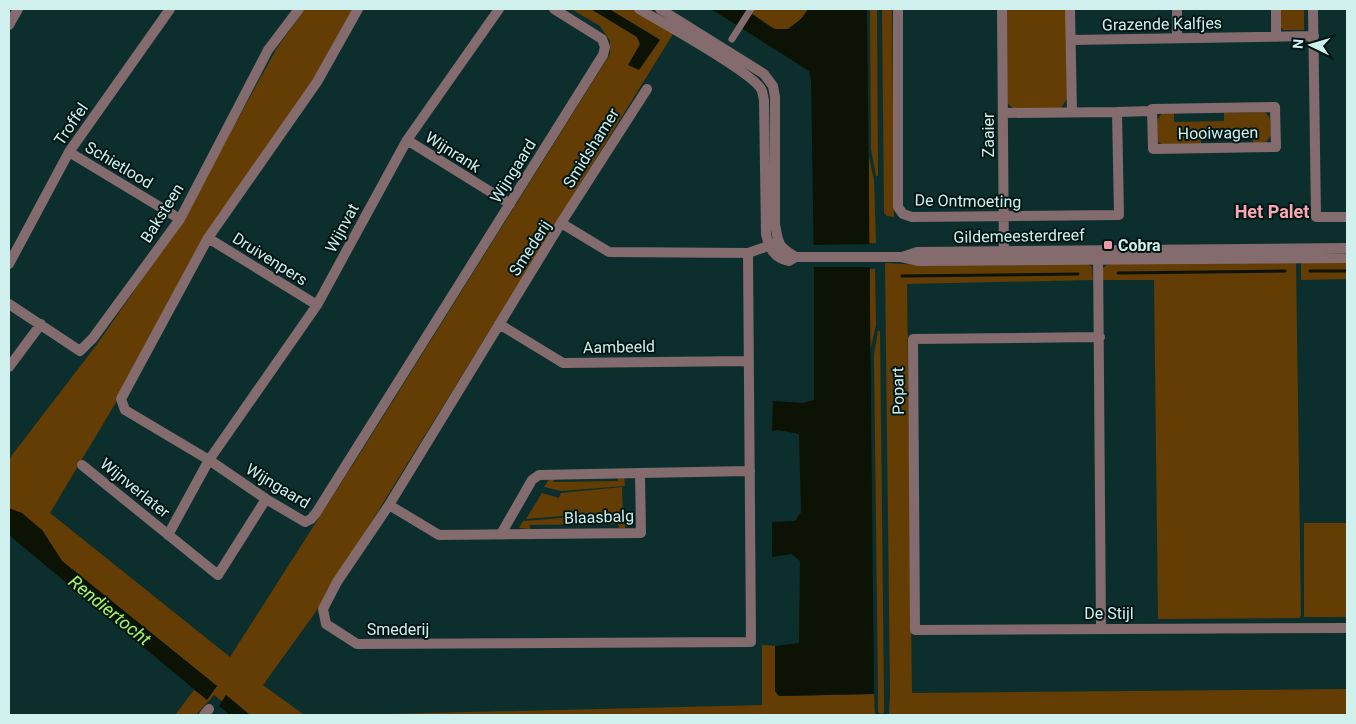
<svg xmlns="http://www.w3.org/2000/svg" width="1356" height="724" font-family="Roboto,sans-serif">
	<rect width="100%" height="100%" fill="#0c2f2d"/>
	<!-- green -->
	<path fill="#633d04" d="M305,9H354L317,82L205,236L115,404L50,513L230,657L366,444L610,54V41L600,26L571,9H591L637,37L640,44L659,39L609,9H632L673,34L315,613L263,685L303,714L311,715H250L226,695L222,701L214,695L196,715H175L194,690L207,699L217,686L62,561L42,530L9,508V459L98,343L178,227L277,48Z
		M745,9H808C786,45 771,27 745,9Z
		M870,9H877L878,176H876L871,149Z
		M882,9H892L894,217L887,216L884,213Z
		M1006,9H1066L1067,99L1061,108L1014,109L1007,103Z
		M1280,9H1304V30H1283L1280,26Z
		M1265,112L1270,118L1271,135L1265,144H1253V135L1201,136V145H1164L1157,141L1156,122L1162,113H1174V122L1224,121V113Z
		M869,157L874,180L876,243H869Z
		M1347,260V279L1301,280V261Z
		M1296,261L1301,616L1299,618L1158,619L1154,280H1103V268L1109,263Z
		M885,263L923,265L1086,263L1092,267L1093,280L907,284L912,693L1347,689V715H889L890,693Z
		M870,269H875L876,325L870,351Z
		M878,331H880L884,698V713L881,714L878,712V691L874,355Z
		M618,477H624L625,486L561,491L544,487L550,478H553L554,482L618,481Z
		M622,487L623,518L587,514L526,519L542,493L559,498L561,493Z
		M587,516L625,520V528H619L618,524L530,525V529L519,528L523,521Z
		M1304,523H1347V617H1304Z
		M762,645L775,646V691L779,696L874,694L875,715H350L762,705Z"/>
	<!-- water -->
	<path fill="#0c1305" d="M591,9H609L660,40L639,70L628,65L640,44L637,37Z
		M711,9H745L774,29H788L802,18L808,9H867L874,694L779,696L775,691V646L799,643L800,561L791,554L772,557V522L795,521L801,512L799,434L778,430L772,431L773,401L803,403L814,400V269L811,80L809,71Z
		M9,508L22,513L42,530L62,561L217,686L207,700L9,535Z
		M226,695L250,715H230L219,706Z"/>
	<!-- pier -->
	<path fill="#0c2f2d" d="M872,244V267H812L811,245Z"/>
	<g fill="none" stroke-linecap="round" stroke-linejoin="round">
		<!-- stream -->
		<path stroke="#0c1305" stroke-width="3" d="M1310,271H1347
			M1118,273L1285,271
			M902,276L1078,274"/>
		<!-- pedestrian -->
		<path stroke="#836b6e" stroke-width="7" d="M732,39L751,9"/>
		<!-- minor -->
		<path stroke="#836b6e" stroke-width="10" d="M358,9L317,82L208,238L121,399L125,410L209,460L266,499L305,522L311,519L316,513L603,55L605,47L602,39L554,9
			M898,9V207L903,214L912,217L1119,215L1117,112L1003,113
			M1002,9L1004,258
			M1070,9L1072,112
			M1177,9V38
			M1276,9V37
			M1313,9L1316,217H1347
			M9,25L18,9
			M1071,40L1314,36
			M1275,107L1276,147L1153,149L1152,109Z
			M1117,112L1152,111
			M407,140L510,204
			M69,152L180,219
			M561,223L647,89
			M208,238L317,305
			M1098,251L1101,628
			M748,253L751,642L357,644L326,624L323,609L337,582L389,505L561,223L609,252L748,253L777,243
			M9,264L69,152L170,9
			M9,304L80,351L93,338L180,219L268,50L299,9
			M499,324L563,363L749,361
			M1100,337L913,339L915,630L1347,628
			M9,367L41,324
			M82,465L218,575L266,499
			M640,473L750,471
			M389,505L439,535L641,533L640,473L539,475L532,480L501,534
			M168,535L209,460L317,305L407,140L499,9
			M204,715L209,709"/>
		<!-- tertiary -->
		<path stroke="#836b6e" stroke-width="10" d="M639,9C660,21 753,73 761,89C763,92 763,97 764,100L766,234C769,248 774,258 789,261L796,257
			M660,9L764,74L773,86L775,97V224C778,243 778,247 796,257H901L919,261L1347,258
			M902,257L917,252L1347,248"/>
	</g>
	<!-- markers -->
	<rect fill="#f39aa8" stroke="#001615" stroke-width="2" x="1103" y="240" width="10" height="10" rx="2.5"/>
	<g text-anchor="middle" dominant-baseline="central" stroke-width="4" stroke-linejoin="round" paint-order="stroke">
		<!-- street labels -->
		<g font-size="16" fill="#d0f0ed" stroke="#001615">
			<text transform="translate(1162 24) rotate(-1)">Grazende Kalfjes</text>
			<text transform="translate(71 124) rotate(-56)">Troffel</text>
			<text transform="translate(1218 133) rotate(-1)">Hooiwagen</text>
			<text transform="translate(988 135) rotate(-90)">Zaaier</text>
			<text transform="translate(591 148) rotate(-58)">Smidshamer</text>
			<text transform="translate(453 152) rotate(32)">Wijnrank</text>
			<text transform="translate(119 165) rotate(31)">Schietlood</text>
			<text transform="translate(513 171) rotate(-58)">Wijngaard</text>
			<text transform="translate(968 201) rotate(1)">De Ontmoeting</text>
			<text transform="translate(162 213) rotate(-58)">Baksteen</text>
			<text transform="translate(342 228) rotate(-62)">Wijnvat</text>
			<text transform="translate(1019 236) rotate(-1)">Gildemeesterdreef</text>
			<text transform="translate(530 248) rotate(-57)">Smederij</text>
			<text transform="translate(270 259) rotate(32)">Druivenpers</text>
			<text transform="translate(619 347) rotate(-1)">Aambeeld</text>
			<text transform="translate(898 391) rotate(-91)">Popart</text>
			<text transform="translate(278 486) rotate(31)">Wijngaard</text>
			<text transform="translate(135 488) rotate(39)">Wijnverlater</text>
			<text transform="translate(599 517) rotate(-2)">Blaasbalg</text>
			<text x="1109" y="613">De Stijl</text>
			<text x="398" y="629">Smederij</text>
		</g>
		<!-- poi labels -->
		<g font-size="16" font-weight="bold" fill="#d0f0ed" stroke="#001615" text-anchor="start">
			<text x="1118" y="245">Cobra</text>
		</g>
		<!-- neighbourhood labels -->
		<g font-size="18" font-weight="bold" fill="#faa6b3" stroke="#001615">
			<text x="1272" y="211">Het Palet</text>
		</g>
		<!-- water labels -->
		<g font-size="18" font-style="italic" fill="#b1f25b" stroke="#001615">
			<text transform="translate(110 610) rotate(39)">Rendiertocht</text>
		</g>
	</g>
	<!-- border -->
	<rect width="1356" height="724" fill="none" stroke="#d0f0ed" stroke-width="20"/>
	<!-- north arrow -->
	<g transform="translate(1311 45) rotate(275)" stroke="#001615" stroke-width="4" paint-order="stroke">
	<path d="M0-4L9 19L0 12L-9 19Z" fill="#d0f0ed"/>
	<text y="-8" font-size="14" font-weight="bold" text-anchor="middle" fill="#d0f0ed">N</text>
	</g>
</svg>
